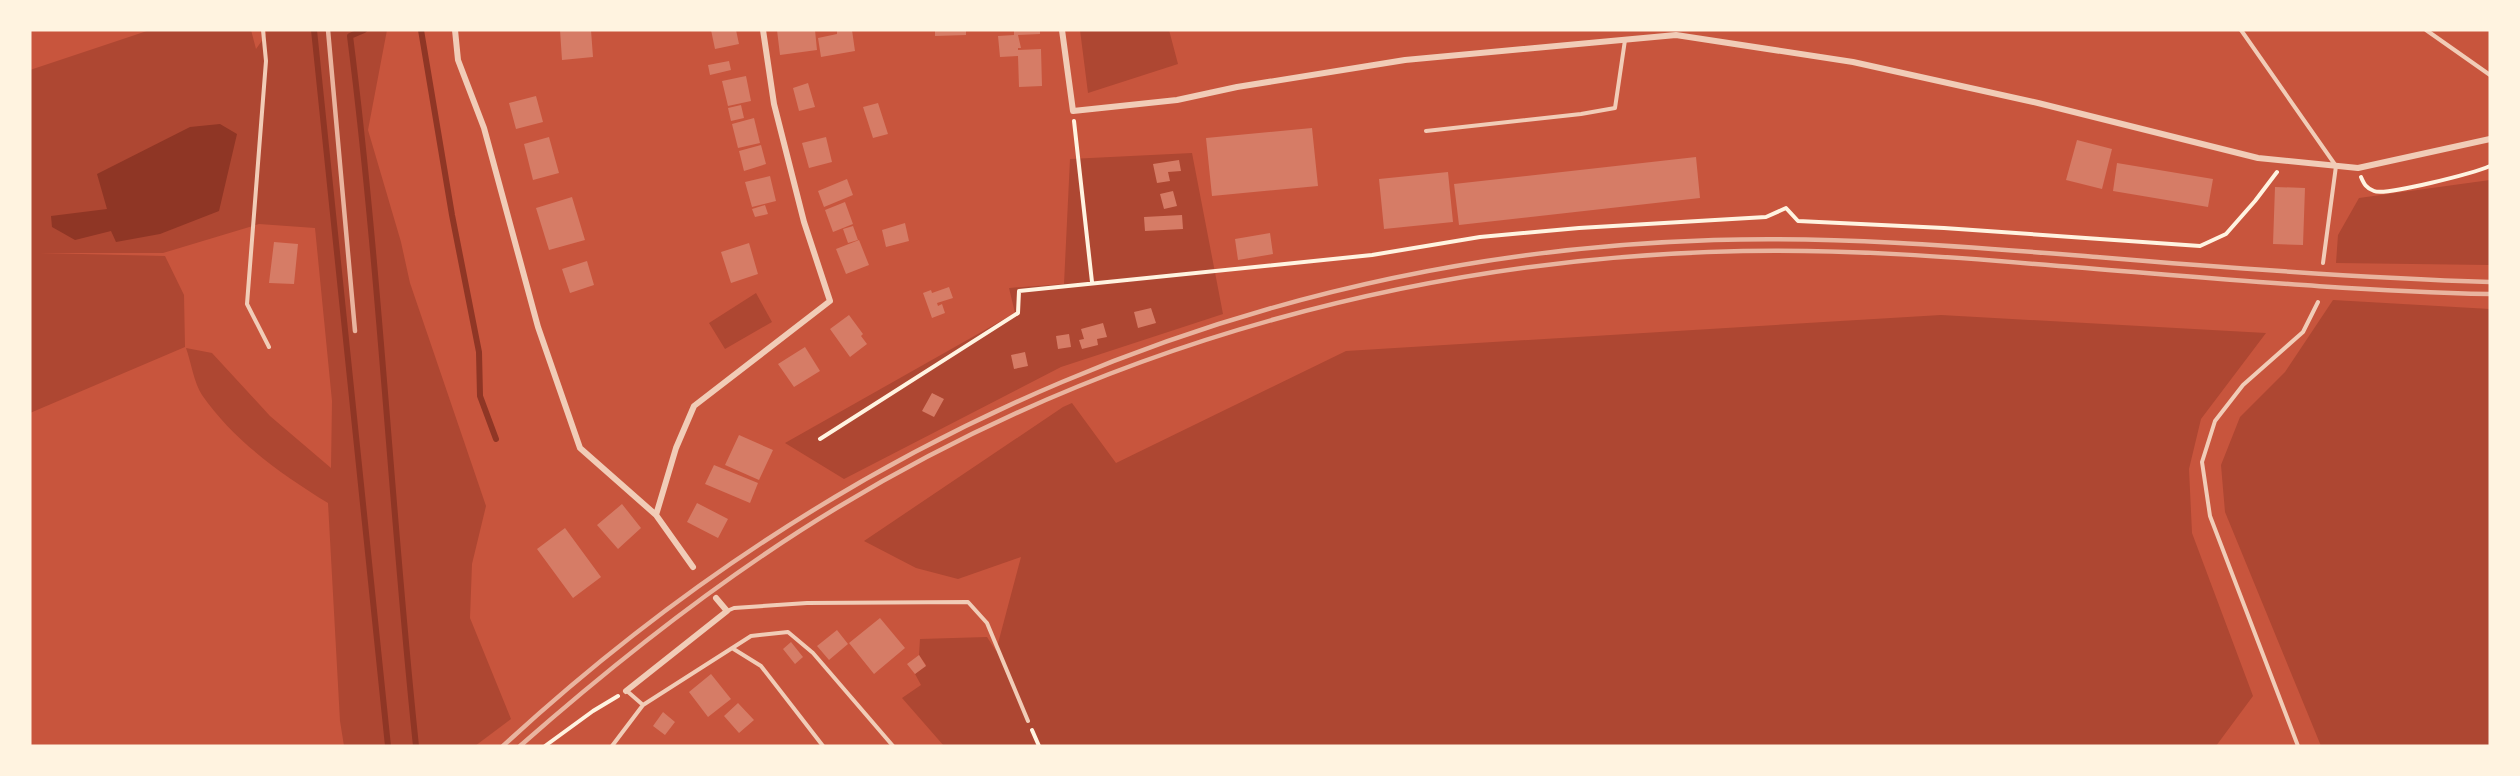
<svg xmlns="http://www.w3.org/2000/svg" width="2520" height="776" font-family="Jost,sans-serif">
	<rect width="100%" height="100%" fill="#c8553d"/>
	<!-- green -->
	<path fill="#ae4732" d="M150,30H251L256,49L266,35V30H387L368,130L401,242L410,283L486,506L472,564L470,618L511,719L475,746H344L340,721L328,503C281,474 234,441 202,395C194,383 191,362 186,348L212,353L270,416L331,468L332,401L315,228L259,224L163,253H39L165,256L184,295L185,347L30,413V70Z
		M1080,30H1169L1178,64L1088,93Z
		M1192,153L1223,314L1061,367L844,479L785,443L1015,313L1009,288L1064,284L1070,159Z
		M2490,180V265L2336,263L2338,235L2359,198Z
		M756,293L772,322L725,349L709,323Z
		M2333,300L2490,309V746H2321L2225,512L2221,465L2240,417L2285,372Z
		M1941,315L2266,333L2201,419L2189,469L2192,533L2253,696L2216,746H944L902,698L921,685L915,674L926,665L919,655L920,639L987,637L996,651L1021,557L958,579L916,568L864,541L1063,407L1072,403L1116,463L1346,351Z"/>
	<!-- water -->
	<path fill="#8f3625" d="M220,124L237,134L219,211L160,234L116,242L111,231L75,240L52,227L51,216L107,209L97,174L190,127Z"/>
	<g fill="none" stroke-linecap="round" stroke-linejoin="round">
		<!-- stream -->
		<path stroke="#8f3625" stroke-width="6" d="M314,30L388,746
			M364,30L350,36C380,272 391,510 416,746
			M421,30L452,215L479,352L480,396L496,439"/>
	</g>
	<!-- building -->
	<path fill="#d67c66" d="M560,30H591L593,57L562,60Z
		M711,30H736L739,44L715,49Z
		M777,30H815L817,50L780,55Z
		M837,30H852L855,51L821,57L818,38L837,34Z
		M935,30H966V35L935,36Z
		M1014,30H1040V34L1018,35L1021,48H1018V50L1041,49L1042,86L1019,87L1018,56L1000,57L998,36L1014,35Z
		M729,61L731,70L710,75L708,65Z
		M746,76L751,101L728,106L722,81Z
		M808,83L815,107L799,111L793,88Z
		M536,96L543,122L516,129L509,103Z
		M878,103L888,134L873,138L863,107Z
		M741,105L744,118L731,121L728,108Z
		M754,118L760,143L738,148L732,124Z
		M1312,128L1318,186L1212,196L1206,138Z
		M549,137L559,173L533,180L524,144Z
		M826,137L832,162L809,168L802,143Z
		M2077,140L2112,149L2102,189L2066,180Z
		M761,145L766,164L744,171L739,151Z
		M1696,157L1700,198L1459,225L1454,184Z
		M1179,160L1181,171L1168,172L1170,181L1157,183L1153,164Z
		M2117,163L2213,179L2208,207L2113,191Z
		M1448,172L1453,222L1384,229L1379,179Z
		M770,176L776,201L752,207L745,182Z
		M847,179L853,195L824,207L818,191Z
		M2275,187L2305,188L2303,245L2273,244Z
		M1173,191L1177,206L1164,209L1160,194Z
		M572,197L585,240L549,250L536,208Z
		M845,202L853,224L833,232L825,210Z
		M765,205L768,214L755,217L752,209Z
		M1182,215L1183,229L1145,231L1144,217Z
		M905,223L909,241L886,247L882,230Z
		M853,226L858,240L848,243L843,229Z
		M1270,233L1273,254L1238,260L1235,239Z
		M859,240L869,265L846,274L836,249Z
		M274,242L298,244L294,284L269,283Z
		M749,243L758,274L731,283L721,252Z
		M587,261L594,285L570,293L562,269Z
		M949,287L953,298L937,303L938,306L942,304L945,313L932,318L923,293L931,290L932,293Z
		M1151,308L1156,323L1138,328L1134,312Z
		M849,315L863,334L861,336L867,344L850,357L830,329Z
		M1103,323L1107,337L1097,339L1098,345L1082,349L1079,340L1084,339L1081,329Z
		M1069,334L1071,347L1058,349L1056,336Z
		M805,347L820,371L794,387L778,364Z
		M1025,352L1028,366L1014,369L1011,355Z
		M932,393L944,399L934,417L922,411Z
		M739,435L773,450L759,480L725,465Z
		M714,465L758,483L750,503L705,484Z
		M697,503L728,519L718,538L687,522Z
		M622,504L641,528L618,549L597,525Z
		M565,528L601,577L573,598L537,549Z
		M880,618L905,648L874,674L849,643Z
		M837,630L848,644L829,660L817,646Z
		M791,642L803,657L795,664L783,649Z
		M919,655L926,666L915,674L907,664Z
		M711,674L731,699L708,717L689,692Z
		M738,703L754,720L739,733L724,716Z
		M663,712L675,722L665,735L653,726Z"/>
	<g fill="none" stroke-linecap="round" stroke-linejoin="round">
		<!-- path -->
		<path stroke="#fff3e0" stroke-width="4" d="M1074,121L1092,282
			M2361,177C2364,184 2366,188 2374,191C2386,196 2474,173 2490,166
			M820,439L1018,313L1019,291L1372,255L1480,237L1579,228L1766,217L1786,208L1798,221L1944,228L2200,246L2226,234L2255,201L2277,172
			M1032,730L1039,746
			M545,746L593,711L618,696"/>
		<!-- service -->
		<path stroke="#f1ccb7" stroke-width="4" d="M263,30L266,61L247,304L269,347
			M2241,30L2336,166L2323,263
			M2426,30L2490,75
			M1426,131L1581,114L1615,108L1625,40
			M727,611L734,608L807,603L968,602L987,623L1028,721
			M732,648L761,666L823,746
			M627,691L643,705
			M612,746L643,705L751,636L788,632L813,653L893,746
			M2298,746L2210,516L2202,462L2215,421L2243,385L2303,332L2318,302"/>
		<!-- minor -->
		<path stroke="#f1ccb7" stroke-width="6" d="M455,30L458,60L484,128L538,327L580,448L656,515L693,567
			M1062,30L1073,111L1177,100L1237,87L1405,60L1676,35L1853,62L2038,103L2258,158L2358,168L2490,139
			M656,515L676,448L694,406L830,301L804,222L774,104L763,30
			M626,691L727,611L716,598"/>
		<!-- rail -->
		<path stroke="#e9b49f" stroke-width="4.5" d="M328,30L355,331
			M503,746C839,436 1254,254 1714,240C1842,236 1970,247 2097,257C2228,268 2359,278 2490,282
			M520,746C620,658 725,575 840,506C1111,342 1427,257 1743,251C1848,249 1954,257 2059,266C2202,277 2346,291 2490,294"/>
	</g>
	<!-- border -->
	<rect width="2520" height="776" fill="none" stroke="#fff3e0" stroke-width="63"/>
</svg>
